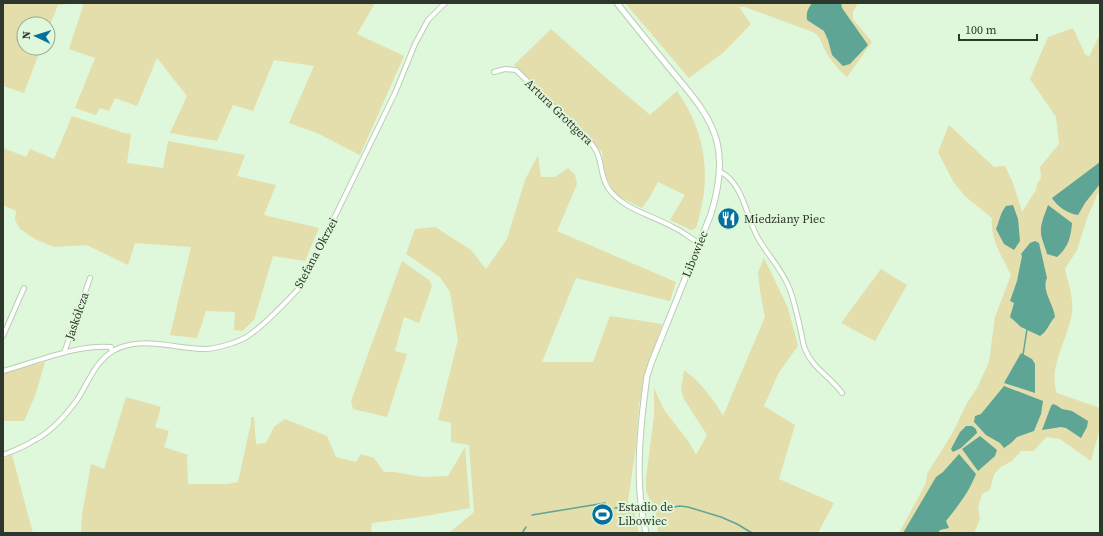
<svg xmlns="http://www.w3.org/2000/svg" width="1103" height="536" font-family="'Source Serif 4',serif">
	<rect width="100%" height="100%" fill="#dff7da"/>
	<!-- green -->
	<path fill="#e3deab" d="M3,3H78L58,5L48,30V24H24V48H41L24,93L3,86Z
		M84,3H375L357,34L404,56L360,155L317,133L289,123L314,66L274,60L253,111L233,105L217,141L170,133L187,96L157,58L137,106L115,98L109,111L100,108L96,115L75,108L95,58L69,49Z
		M625,3H858L853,12V19L872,42L847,77C838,69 830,60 825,50C821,42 821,37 813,32L745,7H739L751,24L724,52L689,78Z
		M1073,28L1085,54L1089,57L1100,34V193H1098L1087,218L1077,250L1065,269C1068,283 1074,299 1072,312C1069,338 1047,368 1057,393L1100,408V428L1091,461L1060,439L1046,437L1034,451H1021L1012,461L1001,467L994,474L990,490L982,494L978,508L980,519L974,533H899L926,483L927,474L952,434L967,403L977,388L989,362L995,317L1011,275C1002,257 990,238 992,218L966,197L954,183L938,152L949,125L994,167L1005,166L1013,183L1022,212L1036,190L1037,184L1041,178L1040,167L1059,144L1056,117L1030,79L1048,37Z
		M551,29L604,76L650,115L677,91C707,134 712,178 696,228L691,230L670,220L685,195L658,182L648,200L642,208L616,195L604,174L602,152L564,113L514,65Z
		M72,116L124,133L131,134L127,163L163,168L168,141L245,155L237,176L276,185L264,215L319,228L305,261L273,256L254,320L242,331L234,330L235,312L206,311L197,338L170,335L191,247L135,243L128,265L87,245L54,247L35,239L20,229L15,220L16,211L3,205V148L26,157L30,149L54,159Z
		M538,155L541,177H555L568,168L575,175L577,184L557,231L676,282L670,301L576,278L542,362H593L610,316L662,324L639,404L636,446L628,501L630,507H615L633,508L639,533H449L474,512L469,445L451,442V423L438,420L458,340L450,292L440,277L406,254L415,229L435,227L471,250L486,269L507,239L525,180Z
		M764,258L788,308L798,346L779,372L764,406L795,425L779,479L834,503L818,533H658L656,512L646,491V478L654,416V388L664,410L689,442L696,455L707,435L684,399L681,390L684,370C700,382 714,399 723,416L765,317L760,291L758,272Z
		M402,261L429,280L432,286L419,323L404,317L395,351L407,354L387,417L353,409L351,401Z
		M881,269L907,285L875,341L841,323Z
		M45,362L35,396L24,421H3V372Z
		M126,397L161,407L155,427L169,431L164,447L188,455L187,459L188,484H227L238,482L251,423V417H254L256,444L266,443L274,427L285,419L327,436L336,457L356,462L361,454L374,458L384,472H394L423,477L448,476L465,447L470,508L420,517L372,523L371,530L372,533H81L82,515L91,464L104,469Z
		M12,455L33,533H3V459Z"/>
	<!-- water -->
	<path fill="#5fa595" d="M812,3H841L842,8L868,45L850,64L843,66L832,55L828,40L824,31L807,20C806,12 808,9 812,3Z
		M1100,162V184L1085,203L1078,215C1068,214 1057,206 1052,198Z
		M1013,205L1018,219L1020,241L1014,250L1004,244L996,229C1000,220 1000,213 1006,206Z
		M1048,205L1072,223C1071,237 1068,248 1057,257L1047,254C1046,249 1041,238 1041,233C1040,224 1045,214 1048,205Z
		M1035,241L1039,243L1047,278C1041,290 1054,305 1055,317C1049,323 1048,331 1040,336L1021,327L1010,317L1014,303L1010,301L1017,281L1022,256L1021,254L1030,243Z
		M1021,353L1032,359L1035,364V393L1004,383Z
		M1004,386L1043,401L1041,414L1034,431L1017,437L1011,443L1004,448L1000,443L986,435L974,422L975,416L981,414Z
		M1053,404L1056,405L1062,409L1072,411L1088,421L1087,427L1081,438L1066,428L1061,427L1042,430L1051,406Z
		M966,426H972L976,429L977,433L961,448L953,452L951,449L960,432Z
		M980,436L997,450L995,456L978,471L962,449Z
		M959,454L976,474C969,492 958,506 946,521L949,528L940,530L938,533H903L936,477L943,472Z"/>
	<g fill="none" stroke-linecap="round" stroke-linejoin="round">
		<!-- stream -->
		<path stroke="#5fa595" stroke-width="1.5" d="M1023,355L1027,329
			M648,507L654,510L680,506L688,507L721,517L737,524L752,533
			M615,508L632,507
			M532,515L605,503
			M522,533L526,527"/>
		<defs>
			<path id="minor" d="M494,72L505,69L516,70L586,138C591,143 596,148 598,155C602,166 601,177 608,188C622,209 652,215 673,227C682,231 690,238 699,243
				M719,171C744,183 746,217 758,238C768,256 783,270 790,290C795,304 798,318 801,332C802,337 803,344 805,349C812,368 831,377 842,393
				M3,336L24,288
				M64,353L90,278
				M3,371C36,362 77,344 111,347L112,352
				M3,455C13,451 24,447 33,441C50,433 66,415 77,400C88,383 95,362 113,351C141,335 175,349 205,349C216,349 239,342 248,336C266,324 286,302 301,286L395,93L415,44L428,20L445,3"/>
			<path id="tertiary" d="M617,3C635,26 653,48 671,70C689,92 710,114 717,142C723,166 718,191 711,214L652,361L647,376C640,427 634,483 646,533"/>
		</defs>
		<!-- minor casing -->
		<use href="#minor" stroke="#b8cfb3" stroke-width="6"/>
		<!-- tertiary casing -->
		<use href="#tertiary" stroke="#b8cfb3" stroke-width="7"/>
		<!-- minor -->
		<use href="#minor" stroke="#fff" stroke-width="4"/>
		<!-- tertiary -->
		<use href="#tertiary" stroke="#fff" stroke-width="5"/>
	</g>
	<!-- icons -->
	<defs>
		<symbol id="restaurant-disc" viewBox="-11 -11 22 22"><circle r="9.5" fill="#03719d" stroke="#dff7da"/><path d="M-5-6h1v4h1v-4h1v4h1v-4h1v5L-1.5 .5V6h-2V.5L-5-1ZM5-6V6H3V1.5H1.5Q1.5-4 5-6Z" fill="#fff"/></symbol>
		<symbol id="stadium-disc" viewBox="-11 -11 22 22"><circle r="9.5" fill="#03719d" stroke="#dff7da"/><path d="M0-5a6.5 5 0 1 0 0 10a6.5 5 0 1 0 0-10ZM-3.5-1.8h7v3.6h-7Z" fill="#fff"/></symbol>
	</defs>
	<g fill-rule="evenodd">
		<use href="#restaurant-disc" x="716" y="206" width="25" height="25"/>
		<use href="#stadium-disc" x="590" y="502" width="25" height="25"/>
	</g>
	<g text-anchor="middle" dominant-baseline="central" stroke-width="4" stroke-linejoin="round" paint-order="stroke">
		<!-- street labels -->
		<g font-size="12" fill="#2e372c" stroke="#dff7da">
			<text transform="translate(559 112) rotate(44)">Artura Grottgera</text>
			<text transform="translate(316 253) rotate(-62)">Stefana Okrzei</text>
			<text transform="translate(695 254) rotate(-68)">Libowiec</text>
			<text transform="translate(77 316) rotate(-71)">Jaskółcza</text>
		</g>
		<!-- poi labels -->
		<g font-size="12" fill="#2e372c" stroke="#dff7da" text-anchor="start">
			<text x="744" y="219">Miedziany Piec</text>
			<text x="618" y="507">Estadio de<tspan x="618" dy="14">Libowiec</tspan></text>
		</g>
	</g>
	<!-- border -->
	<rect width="1103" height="536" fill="none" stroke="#2e372c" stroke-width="8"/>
	<!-- north arrow -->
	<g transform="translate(36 36) rotate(274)"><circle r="19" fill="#dff7da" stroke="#98aa94"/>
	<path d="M0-3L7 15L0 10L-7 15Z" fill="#03719d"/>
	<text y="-6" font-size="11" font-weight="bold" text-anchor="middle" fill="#2e372c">N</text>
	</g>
	<!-- scale -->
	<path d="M959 34v6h78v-6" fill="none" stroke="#2e372c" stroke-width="2"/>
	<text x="965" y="34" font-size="12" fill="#2e372c" stroke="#dff7da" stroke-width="3" paint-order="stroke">100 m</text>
</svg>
